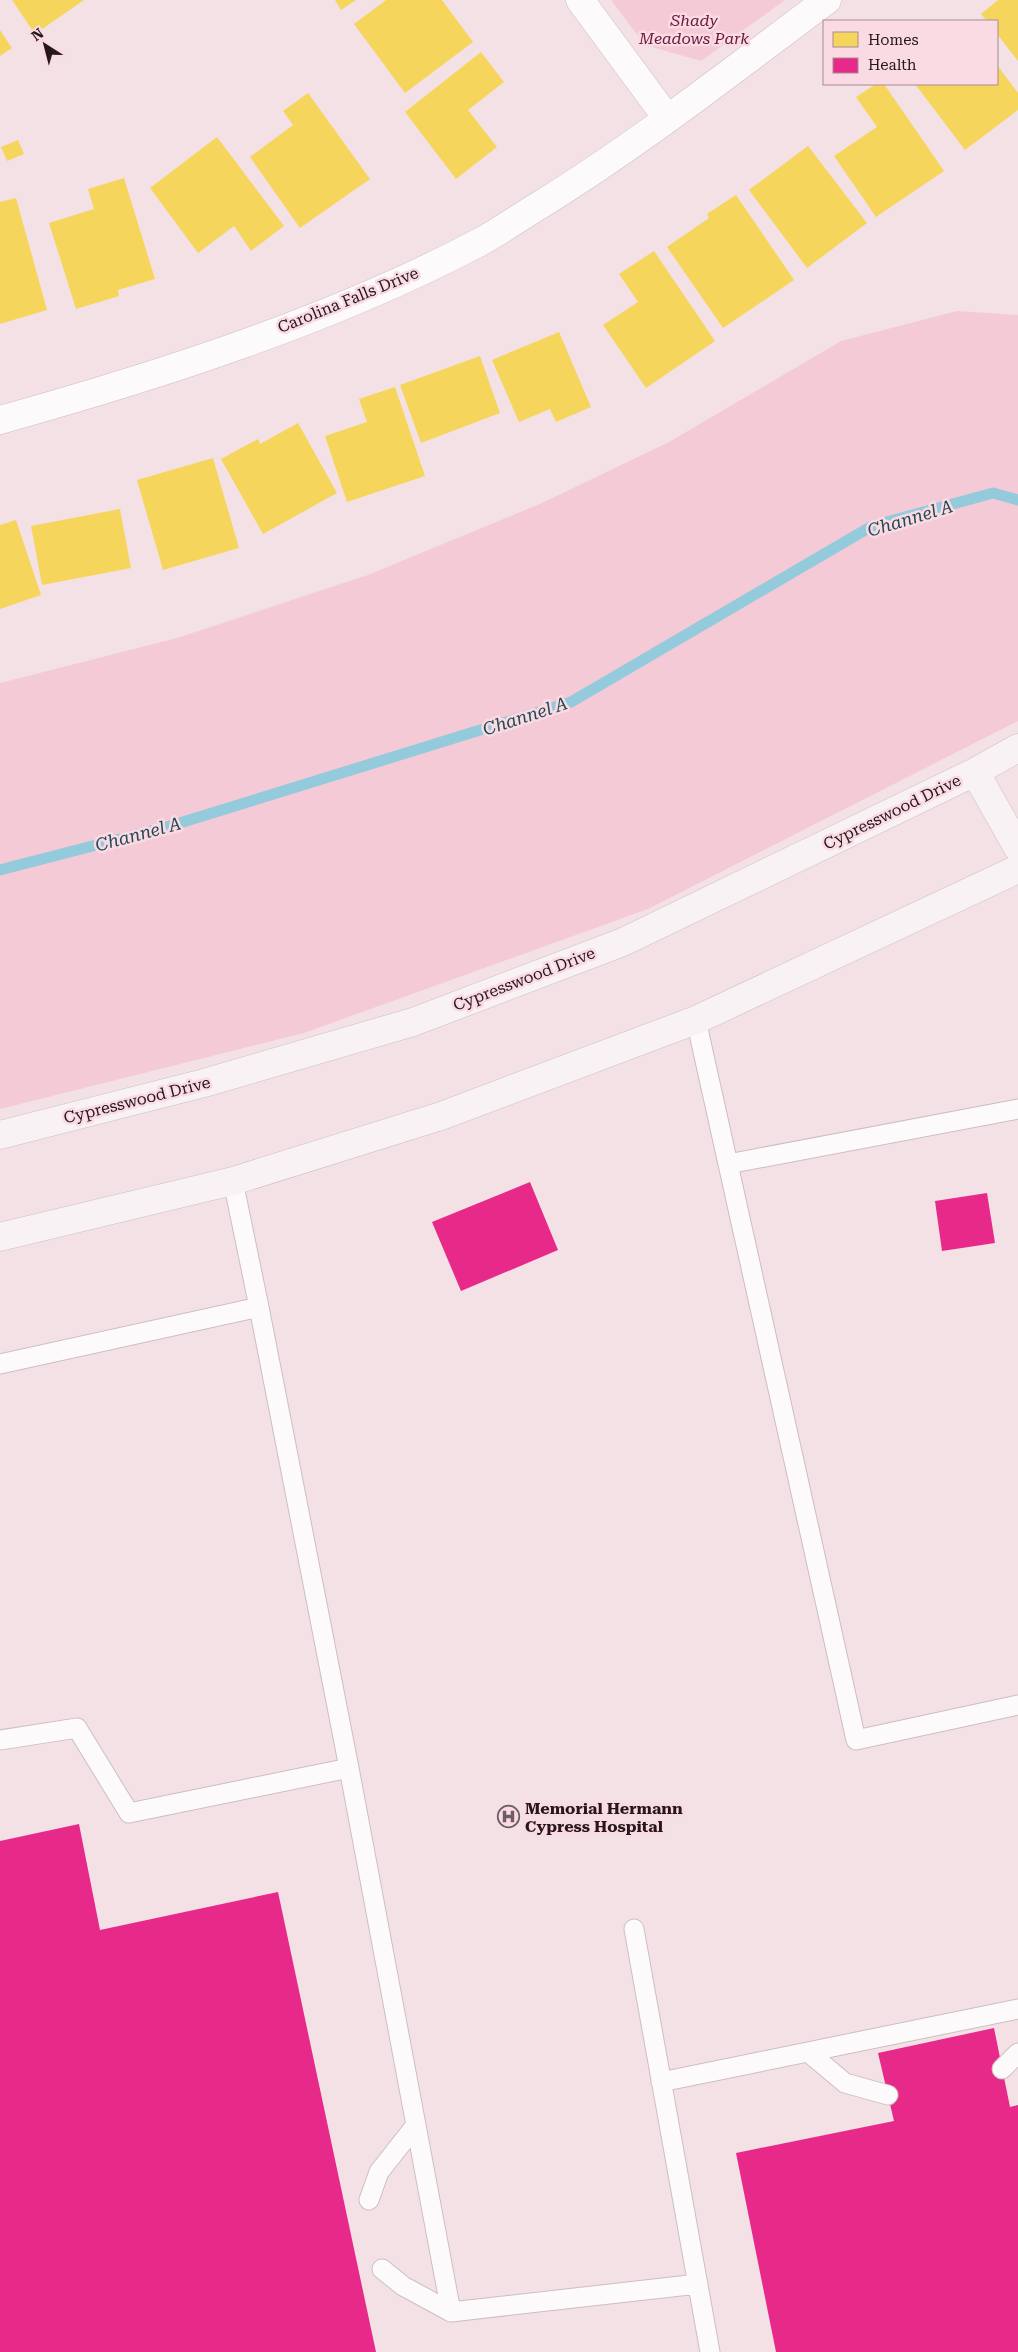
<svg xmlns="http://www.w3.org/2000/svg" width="1018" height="2352" font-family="'Roboto Serif',serif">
	<rect width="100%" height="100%" fill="#f3e1e6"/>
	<!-- green -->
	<path fill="#f5cad7" d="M611,0H785L701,61L645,45Z
		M957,311L1018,315V721L648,909L304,1033L0,1109V683L177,638L368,575L542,503L669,442L841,341Z"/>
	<!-- homes -->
	<path fill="#f6d55c" d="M12,0H84L35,34Z
		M335,0H356L341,10Z
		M386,0H442L473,42L405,93L354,24Z
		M998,0H1018V61L997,34V21H987L981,14Z
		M0,30L12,48L0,56Z
		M481,52L504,82L468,110L497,147L456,179L405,112Z
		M997,65L1018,93V110L965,150L915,84H997Z
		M876,84H884L944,171L876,217L834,156L877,127L856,97Z
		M308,93L370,179L300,228L250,157L293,125L283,111Z
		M217,137L284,226L251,251L234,226L198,253L150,188Z
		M18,140L24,154L7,161L1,147Z
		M808,146L867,223L807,268L749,190Z
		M124,178L155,279L118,290L119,296L76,309L49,223L94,209L88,189Z
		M736,195L794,280L723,328L667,247L709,218L707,214Z
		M16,198L47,310L0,324V202Z
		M654,251L715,341L646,388L603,325L638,302L619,274Z
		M559,332L591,407L556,422L550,409L519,422L492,360Z
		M480,356L500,413L421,443L400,385Z
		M395,387L425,476L347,502L325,436L367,422L359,399Z
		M298,423L337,493L263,534L221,459L258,439L260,444Z
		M213,458L239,548L163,570L137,480Z
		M120,509L131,568L42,585L31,526Z
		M16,520L41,595L0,609V525Z"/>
	<!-- health -->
	<path fill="#e7298a" d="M530,1182L558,1250L461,1291L432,1222Z
		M987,1193L995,1243L942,1251L935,1201Z
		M79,1824L100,1930L278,1892L376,2352H0V1841Z
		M994,2028L1010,2107L1018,2105V2352H776L736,2153L894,2121L878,2053Z"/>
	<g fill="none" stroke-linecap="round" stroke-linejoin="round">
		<!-- stream -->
		<path stroke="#93cadc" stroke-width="11" d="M0,870L170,826L571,702L872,526L993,493L1018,500"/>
		<defs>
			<path id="service" d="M696,1020L856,1740L1018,1705
				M728,1164L1018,1109
				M259,1307L349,1768L451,2312L698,2284
				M0,1364L259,1307L233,1181
				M0,1740L77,1728L129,1813L349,1768
				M634,1929L710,2352
				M808,2052L845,2083L888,2095
				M1002,2069L1018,2053
				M661,2082L1018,2009
				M369,2200L379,2172L416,2125
				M382,2269L403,2286L451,2312"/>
			<path id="minor" d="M580,0L667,118
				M0,420C161,375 332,320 480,242C500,231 520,217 540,205C640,143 733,70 827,0"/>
			<path id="secondary" d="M975,772L1018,848
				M0,1135L204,1083L413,1022L623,942L975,772L1018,748
				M0,1237L233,1181L441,1116L696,1020L1018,869"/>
		</defs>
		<!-- service casing -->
		<use href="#service" stroke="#cdbec3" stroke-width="21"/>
		<!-- minor casing -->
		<use href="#minor" stroke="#cdbec3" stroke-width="29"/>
		<!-- secondary casing -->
		<use href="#secondary" stroke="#cdbec3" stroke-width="29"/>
		<!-- service -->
		<use href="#service" stroke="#fdfafb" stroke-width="19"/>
		<!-- minor -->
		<use href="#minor" stroke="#fdfafb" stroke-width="28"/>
		<!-- secondary -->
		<use href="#secondary" stroke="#f8f2f4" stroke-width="28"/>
	</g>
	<!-- icons -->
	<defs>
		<symbol id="hospital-ring" viewBox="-11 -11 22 22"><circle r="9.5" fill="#fadae3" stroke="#6d5e63" stroke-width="1.5"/><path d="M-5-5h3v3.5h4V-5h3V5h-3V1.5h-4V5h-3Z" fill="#6d5e63"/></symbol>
	</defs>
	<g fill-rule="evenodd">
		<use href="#hospital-ring" x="496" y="1804" width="25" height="25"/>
	</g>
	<g text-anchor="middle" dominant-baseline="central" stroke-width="5" stroke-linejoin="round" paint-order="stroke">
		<!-- park labels -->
		<g font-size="16" font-style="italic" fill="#69173c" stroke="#fadae3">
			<text x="694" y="20">Shady<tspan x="694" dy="18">Meadows Park</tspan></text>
		</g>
		<!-- street labels -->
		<g font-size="16" fill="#25171c" stroke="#fadae3">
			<text transform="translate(348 300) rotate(-22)">Carolina Falls Drive</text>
			<text transform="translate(892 812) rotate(-26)">Cypresswood Drive</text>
			<text transform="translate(524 979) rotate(-21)">Cypresswood Drive</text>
			<text transform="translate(137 1100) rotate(-14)">Cypresswood Drive</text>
		</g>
		<!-- poi labels -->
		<g font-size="16" font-weight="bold" fill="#25171c" stroke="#fadae3" text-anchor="start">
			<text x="525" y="1808">Memorial Hermann<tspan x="525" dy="18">Cypress Hospital</tspan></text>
		</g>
		<!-- water labels -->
		<g font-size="18" font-style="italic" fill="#234a55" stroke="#fadae3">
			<text transform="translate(910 518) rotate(-17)">Channel A</text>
			<text transform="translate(525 716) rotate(-18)">Channel A</text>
			<text transform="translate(138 834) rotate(-15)">Channel A</text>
		</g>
	</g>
	<!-- legend -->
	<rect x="823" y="20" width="175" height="65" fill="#fadae3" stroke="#a58c93"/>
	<rect x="833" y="32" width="25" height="15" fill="#f6d55c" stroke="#a58c93"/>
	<text x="868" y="45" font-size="15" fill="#25171c">Homes</text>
	<rect x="833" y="58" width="25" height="15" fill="#e7298a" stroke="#a58c93"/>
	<text x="868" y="70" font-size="15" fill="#25171c">Health</text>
	<!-- north arrow -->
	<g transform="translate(45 45) rotate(324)" stroke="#fadae3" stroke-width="4" paint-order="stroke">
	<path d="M0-4L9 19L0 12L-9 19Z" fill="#25171c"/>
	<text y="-8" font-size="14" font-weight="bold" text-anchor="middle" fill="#25171c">N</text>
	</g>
</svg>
